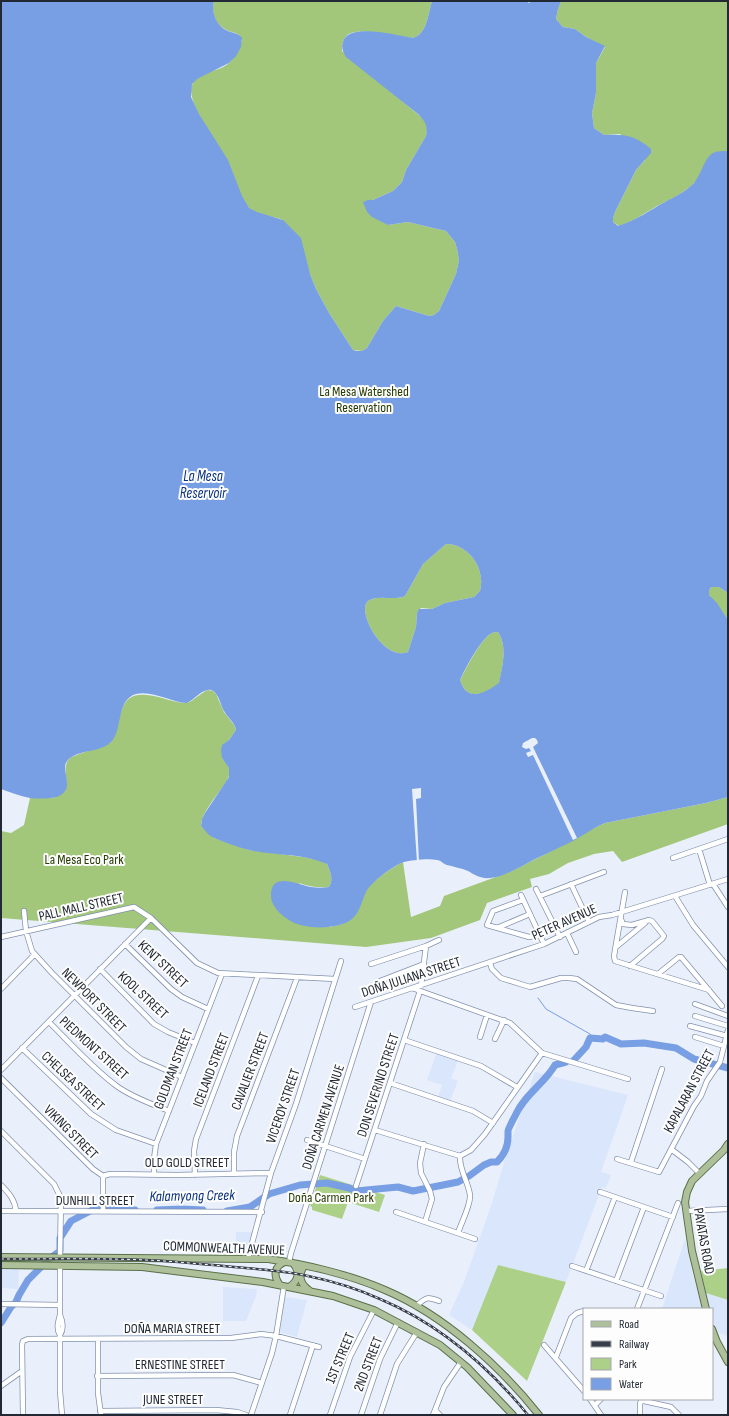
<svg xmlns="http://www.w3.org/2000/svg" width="729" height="1416" font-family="'Sofia Sans Condensed',sans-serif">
	<rect width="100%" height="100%" fill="#e9f0fc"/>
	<!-- built -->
	<path fill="#d9e6fc" d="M437,1052L458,1061L451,1078L458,1081L450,1101L438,1097L442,1085L427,1080Z
		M535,1072L628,1095L601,1172L611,1175L606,1188L602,1187L566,1282L498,1265L472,1330L449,1315L464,1282L491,1206L506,1156Z
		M236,1232H254L248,1250H236Z
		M685,1239L693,1276L703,1309H662Z
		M1,1269H19L18,1289L1,1288Z
		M223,1287L257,1289L256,1296L246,1321H223Z
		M706,1293L728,1300V1336L716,1332L712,1315V1309H710Z
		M285,1297L307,1300L297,1337L280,1332Z"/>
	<!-- green -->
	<path fill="#acd087" d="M320,1175L385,1195L379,1212L348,1202L342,1219L312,1210V1207L310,1206Z
		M498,1265L566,1282L527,1381L472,1330Z
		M728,1268V1300L706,1293L701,1271Z"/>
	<!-- forest -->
	<path fill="#a2c77a" d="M214,1H432C428,14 427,34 413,38C399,36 362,28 351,33C343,36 342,44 342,51L426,121L427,130L426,136L406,170L402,182L393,191L373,200H368L388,225L408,222L446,231L455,242L457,249L459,260L456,274L439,311L434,315L429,316L396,306L383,321L367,348L362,351L353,350L329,313L316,289L310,274L283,220C273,216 257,215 249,208C240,200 234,177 230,166C222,147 185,104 192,85C197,70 220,73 230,62C235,57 238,48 242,41L239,35C235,32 229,32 225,29C215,24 211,11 214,1Z
		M561,1H728V151C700,154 708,171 692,185C682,194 669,200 657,206C645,213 632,222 619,226L613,222V218L615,212L636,170L645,160L620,134L604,135L594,128L592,113L596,93V63L605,47L586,37L575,29L563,27L556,19L558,9Z
		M446,544C469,544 486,569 480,591L474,597L445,603L432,609L421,608L417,613L416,627L408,652C383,662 356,611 368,601C376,594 395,601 405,596L423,564Z
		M716,586L719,587L728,593V620L719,607L709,595V591L711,587Z
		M498,632C508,647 502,667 499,684C485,693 467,703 460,680C466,669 481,638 492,633C494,632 496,632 498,632Z
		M208,690L213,691L216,694L224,712L234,725L236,730L229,740L224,744L222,758C225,762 229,766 230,771C231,783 201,808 201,826L214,838L249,850L303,857L319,860L327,864C330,871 334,879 329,887C318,888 310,887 299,883L330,927C362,920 352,914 366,890C371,882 394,866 403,862L411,917L440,906L444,896L512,871L573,840L590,830L605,823L706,803L728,797V824L622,862L613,851L594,854L568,863L549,874L530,879L532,887L487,903L480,920L431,938L366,947L1,918V831L11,833L24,825L30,798H53L65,791C70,779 60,767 71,757L110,743L113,739C124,706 120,687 162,698C170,700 178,703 187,703C195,700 200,693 208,690Z"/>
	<!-- water -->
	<path fill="#789ee3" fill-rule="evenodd" d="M1,1H214C211,12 216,26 228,31C233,33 238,33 242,38L241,47L236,56L229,63L197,79L192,84L191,97L199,114L228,160L242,196L249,208L257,212L283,220L301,238L310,274L316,289L329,313L353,350L357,351H362L367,348L383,321L396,306L429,316L434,315L439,311L456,274L459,260L457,249L455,242L446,231L408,222L388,225L372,217L367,212L363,202L368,200H373L393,191L402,182L406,170L426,136C428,126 425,121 418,114L346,57C343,52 341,48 343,42C348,22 398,36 413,38C427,34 428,14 432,1H526L529,3L532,1H561L558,9L556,19L563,27L575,29L586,37L605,46L596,63V93L592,113L594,128L604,135C624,134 635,135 651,149V153L636,170L615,212L613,218V222L618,226C635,221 650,210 665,202C674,197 685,192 693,184C701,176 704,158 713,153C717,151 723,151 728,151V593L719,587H711L709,591V595L717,603L728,620V797L706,803L605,823C593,828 584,835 573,841C557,849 540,856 524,865C514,870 502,877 490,878C481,879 475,875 468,871C461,868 454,867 447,865C443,864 441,860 437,860C428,858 412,860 404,862C394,865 370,883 366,892C362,900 360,912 352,919C339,930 303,930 289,920C281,915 272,907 271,897C270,870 297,885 311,887C317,888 323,888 329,887C334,879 330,871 327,864C302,853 275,856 249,850C237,847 225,842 214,838L209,835L201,826L202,819L205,813L229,777V768L222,758L221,750L222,745L229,740L236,730C235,723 228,718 224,711C221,706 220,699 216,694C215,692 211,689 208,690C200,691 194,700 187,703C170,702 153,690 136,694C116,700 123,728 112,741C102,753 78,749 68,760C62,766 67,775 67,783C68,801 42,799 30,798C20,796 10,792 1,789ZM446,544C469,544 486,569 480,591L474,597L445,603L432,609H419L417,613L416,627L408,652C383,662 356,611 368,601C376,594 395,601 405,596L423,564ZM498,632C508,647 502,667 499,683C485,693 467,703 460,680C465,669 481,638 492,633C494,632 496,632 498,632Z"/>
	<!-- pier -->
	<path fill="#e9f0fc" d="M532,738H535L537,740L538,743L533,747L577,838L573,840L533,755L528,757L526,753L531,751L529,748L526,749L522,747L523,743Z
		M421,788V798L416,799L419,862H417L412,789Z"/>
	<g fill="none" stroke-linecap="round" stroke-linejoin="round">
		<!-- stream -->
		<path stroke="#789ee3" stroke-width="1" d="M538,998L546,1009L590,1034L594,1038"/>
		<!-- river -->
		<path stroke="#789ee3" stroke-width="7" d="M574,1060L586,1047L590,1038L603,1039L605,1037L621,1044L644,1043L676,1048L694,1059L728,1068
			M157,1210L181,1209L203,1210
			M227,1211L250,1207L269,1194L300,1185L327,1183L349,1188L356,1191L398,1187L413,1191L458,1182L469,1176L484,1165L491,1162H497C504,1155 508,1147 508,1137C508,1135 508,1133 508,1131C508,1129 515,1116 516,1114C525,1094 545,1083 555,1065L566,1062
			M1,1323L11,1307L16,1302L19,1295L28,1280L49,1259L60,1251V1238L71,1221L98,1207L135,1210"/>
		<defs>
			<path id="minor" d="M699,849L710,885
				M673,858L728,839
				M571,884L589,922
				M713,884L728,907
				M536,889L560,937
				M625,892L614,956L615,961L709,990
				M521,895L544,944
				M540,896L604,872
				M675,896L693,925L728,967
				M523,900L493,911L487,925L529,937L540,935
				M24,911L26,931L32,951L52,973L126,1047L141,1059L182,1077
				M621,919L623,924L632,925L649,920L652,921L664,936L662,939L630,966
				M497,928L530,914
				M567,933L576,952
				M1,937L134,907L151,918L197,963L218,973L335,979
				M125,944L171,989L182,997L208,1009
				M616,947L645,923
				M490,963L492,969L501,978L530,987L561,978H569L577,979L616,1005L632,1008L653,1011
				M371,964L426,946L439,940
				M100,969L154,1024L168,1032L195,1043
				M658,974L679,957H681L722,1006
				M380,981L424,964
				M421,986L426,946
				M412,988L510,1023L542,1053L628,1079
				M1,989L34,955
				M695,1004L728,1016
				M355,1007L544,944L599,917L612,915L728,879
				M695,1016L728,1026
				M49,1022C70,1043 94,1070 118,1087C134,1098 152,1104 169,1111
				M690,1026L727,1036
				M480,1037L487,1015
				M695,1037L724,1046
				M495,1039L504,1020
				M404,1040L481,1066L517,1087
				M22,1048L91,1114L116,1130L156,1144
				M1,1070L151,918
				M1,1078L93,1169L103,1176V1211
				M390,1083L473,1111L493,1123
				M375,1130L460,1156
				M1,1131L54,1184L61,1198L60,1257
				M307,1140L365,1159
				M424,1144L420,1163L421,1173L430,1191L432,1199L425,1222
				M671,1149L688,1162L699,1173
				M460,1156L471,1150L485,1134L542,1053
				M617,1159L659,1172L694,1106L701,1096L707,1081L720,1062L728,1030
				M631,1162L662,1069
				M234,1173V1152L237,1136L297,978
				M154,1174V1159L156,1144L222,974
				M195,1175L194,1151L196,1139L258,976
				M103,1176L110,1174L177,1175L271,1173
				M1,1185C9,1193 15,1200 16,1211
				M356,1186L420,991
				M600,1192L673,1217
				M1,1211L262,1212
				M686,1211L728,1209
				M396,1212L475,1239
				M458,1233C461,1223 471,1205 470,1195C468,1181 459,1170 460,1156
				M248,1258L271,1173L296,1104L341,961
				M289,1262L291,1253L371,1002
				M60,1265V1315C63,1322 64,1329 60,1335
				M572,1266L661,1296
				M586,1271L615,1197
				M616,1281L644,1207
				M1,1304L60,1305
				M416,1306C426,1298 426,1296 439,1301
				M637,1309L678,1203
				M60,1315C58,1322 56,1329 60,1335V1391L62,1415
				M98,1339V1393L101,1415
				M544,1345L584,1391
				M556,1357L571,1318L577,1313L584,1311
				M97,1376L233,1375L262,1383
				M1,1386L22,1371
				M590,1399L601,1415
				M595,1405L601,1399
				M435,1410L440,1415
				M100,1411L216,1410L237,1412L246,1415
				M23,1415L22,1345L23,1341L28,1339L231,1338L261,1334L276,1336L319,1347
				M251,1415L272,1353L276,1336L284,1286
				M290,1415L313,1345
				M330,1415L350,1357L374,1310
				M361,1415L380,1359L398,1322
				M380,1415L397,1364L417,1332
				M433,1415L444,1387L461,1362
				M640,1415V1404L641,1401H644L671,1407L679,1415"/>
			<path id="major" d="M1,1257L268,1259C305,1264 351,1275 385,1290C444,1315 500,1366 539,1415
				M1,1265L142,1267L263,1282L333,1296L374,1310L440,1345L467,1367L513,1415
				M304,1266C298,1275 300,1284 309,1290
				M280,1285C273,1276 274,1266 285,1262
				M289,1287C299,1281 300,1271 293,1263
				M706,1309L692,1251L685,1202L687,1192L692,1181L724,1150L728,1144
				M712,1329L717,1342L728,1362"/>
		</defs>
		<!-- minor casing -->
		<use href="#minor" stroke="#8291ad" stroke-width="6"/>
		<!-- major casing -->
		<use href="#major" stroke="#597049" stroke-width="8"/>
		<!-- minor -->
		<use href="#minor" stroke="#fff" stroke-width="4.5"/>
		<!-- major -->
		<use href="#major" stroke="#adc099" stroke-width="6"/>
		<defs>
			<path id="rail" d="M1,1259C49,1259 98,1258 146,1260C172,1261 198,1264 224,1266C252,1269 281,1270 308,1276C332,1281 358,1289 380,1299C439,1324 488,1366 528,1415"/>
		</defs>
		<!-- rail casing -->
		<use href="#rail" stroke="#373e49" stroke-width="2.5"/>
		<!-- rail -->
		<use href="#rail" stroke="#fdfdfd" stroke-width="1" stroke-dasharray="3" stroke-linecap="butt"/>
	</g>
	<g text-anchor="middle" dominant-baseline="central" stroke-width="4" stroke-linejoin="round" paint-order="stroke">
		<!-- park labels -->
		<g font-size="14" fill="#253b02" stroke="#fdfdfd">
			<text x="364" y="391">La Mesa Watershed<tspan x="364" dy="16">Reservation</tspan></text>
			<text x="84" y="859">La Mesa Eco Park</text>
			<text x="331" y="1197">Doña Carmen Park</text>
		</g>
		<!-- street labels -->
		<g font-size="14" fill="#222934" stroke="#fdfdfd">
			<text transform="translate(81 907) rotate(-13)">PALL MALL STREET</text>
			<text transform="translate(564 922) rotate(-24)">PETER AVENUE</text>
			<text transform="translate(163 964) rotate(43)">KENT STREET</text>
			<text transform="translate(411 977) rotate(-18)">DOÑA JULIANA STREET</text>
			<text transform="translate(143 995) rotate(43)">KOOL STREET</text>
			<text transform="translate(94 1000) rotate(45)">NEWPORT STREET</text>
			<text transform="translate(94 1048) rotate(42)">PIEDMONT STREET</text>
			<text transform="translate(173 1069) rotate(-69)">GOLDMAN STREET</text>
			<text transform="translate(211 1070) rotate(-69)">ICELAND STREET</text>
			<text transform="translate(250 1071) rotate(-69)">CAVALIER STREET</text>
			<text transform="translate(73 1081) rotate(43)">CHELSEA STREET</text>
			<text transform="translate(378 1085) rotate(-72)">DON SEVERINO STREET</text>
			<text transform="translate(689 1091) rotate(-62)">KAPALARAN STREET</text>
			<text transform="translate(283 1106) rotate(-71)">VICEROY STREET</text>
			<text transform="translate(323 1117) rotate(-72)">DOÑA CARMEN AVENUE</text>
			<text transform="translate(71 1132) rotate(45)">VIKING STREET</text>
			<text x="187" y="1162">OLD GOLD STREET</text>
			<text x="95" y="1200">DUNHILL STREET</text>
			<text transform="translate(704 1241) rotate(80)">PAYATAS ROAD</text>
			<text transform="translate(224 1248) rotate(2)">COMMONWEALTH AVENUE</text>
			<text x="172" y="1328">DOÑA MARIA STREET</text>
			<text transform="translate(340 1358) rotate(-67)">1ST STREET</text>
			<text x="180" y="1364">ERNESTINE STREET</text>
			<text transform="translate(368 1364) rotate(-69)">2ND STREET</text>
			<text x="173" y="1399">JUNE STREET</text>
		</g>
		<!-- water labels -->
		<g font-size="15" font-style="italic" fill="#07317f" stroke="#fdfdfd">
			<text x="203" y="476">La Mesa<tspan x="203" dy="17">Reservoir</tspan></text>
			<text transform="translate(192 1196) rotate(-1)">Kalamyong Creek</text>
		</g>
	</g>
	<!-- border -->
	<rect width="729" height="1416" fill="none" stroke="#222934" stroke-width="4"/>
	<!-- legend -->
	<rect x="583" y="1308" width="130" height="92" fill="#fdfdfd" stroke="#a5a8ad"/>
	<rect x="591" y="1321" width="20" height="6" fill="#adc099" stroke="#a5a8ad"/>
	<text x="619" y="1328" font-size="12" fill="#222934">Road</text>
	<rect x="591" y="1341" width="20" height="6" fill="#373e49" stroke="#a5a8ad"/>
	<text x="619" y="1348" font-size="12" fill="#222934">Railway</text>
	<rect x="591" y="1358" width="20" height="12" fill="#acd087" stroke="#a5a8ad"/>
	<text x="619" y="1368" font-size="12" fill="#222934">Park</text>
	<rect x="591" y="1378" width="20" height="12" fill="#789ee3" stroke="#a5a8ad"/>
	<text x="619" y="1388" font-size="12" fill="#222934">Water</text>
</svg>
